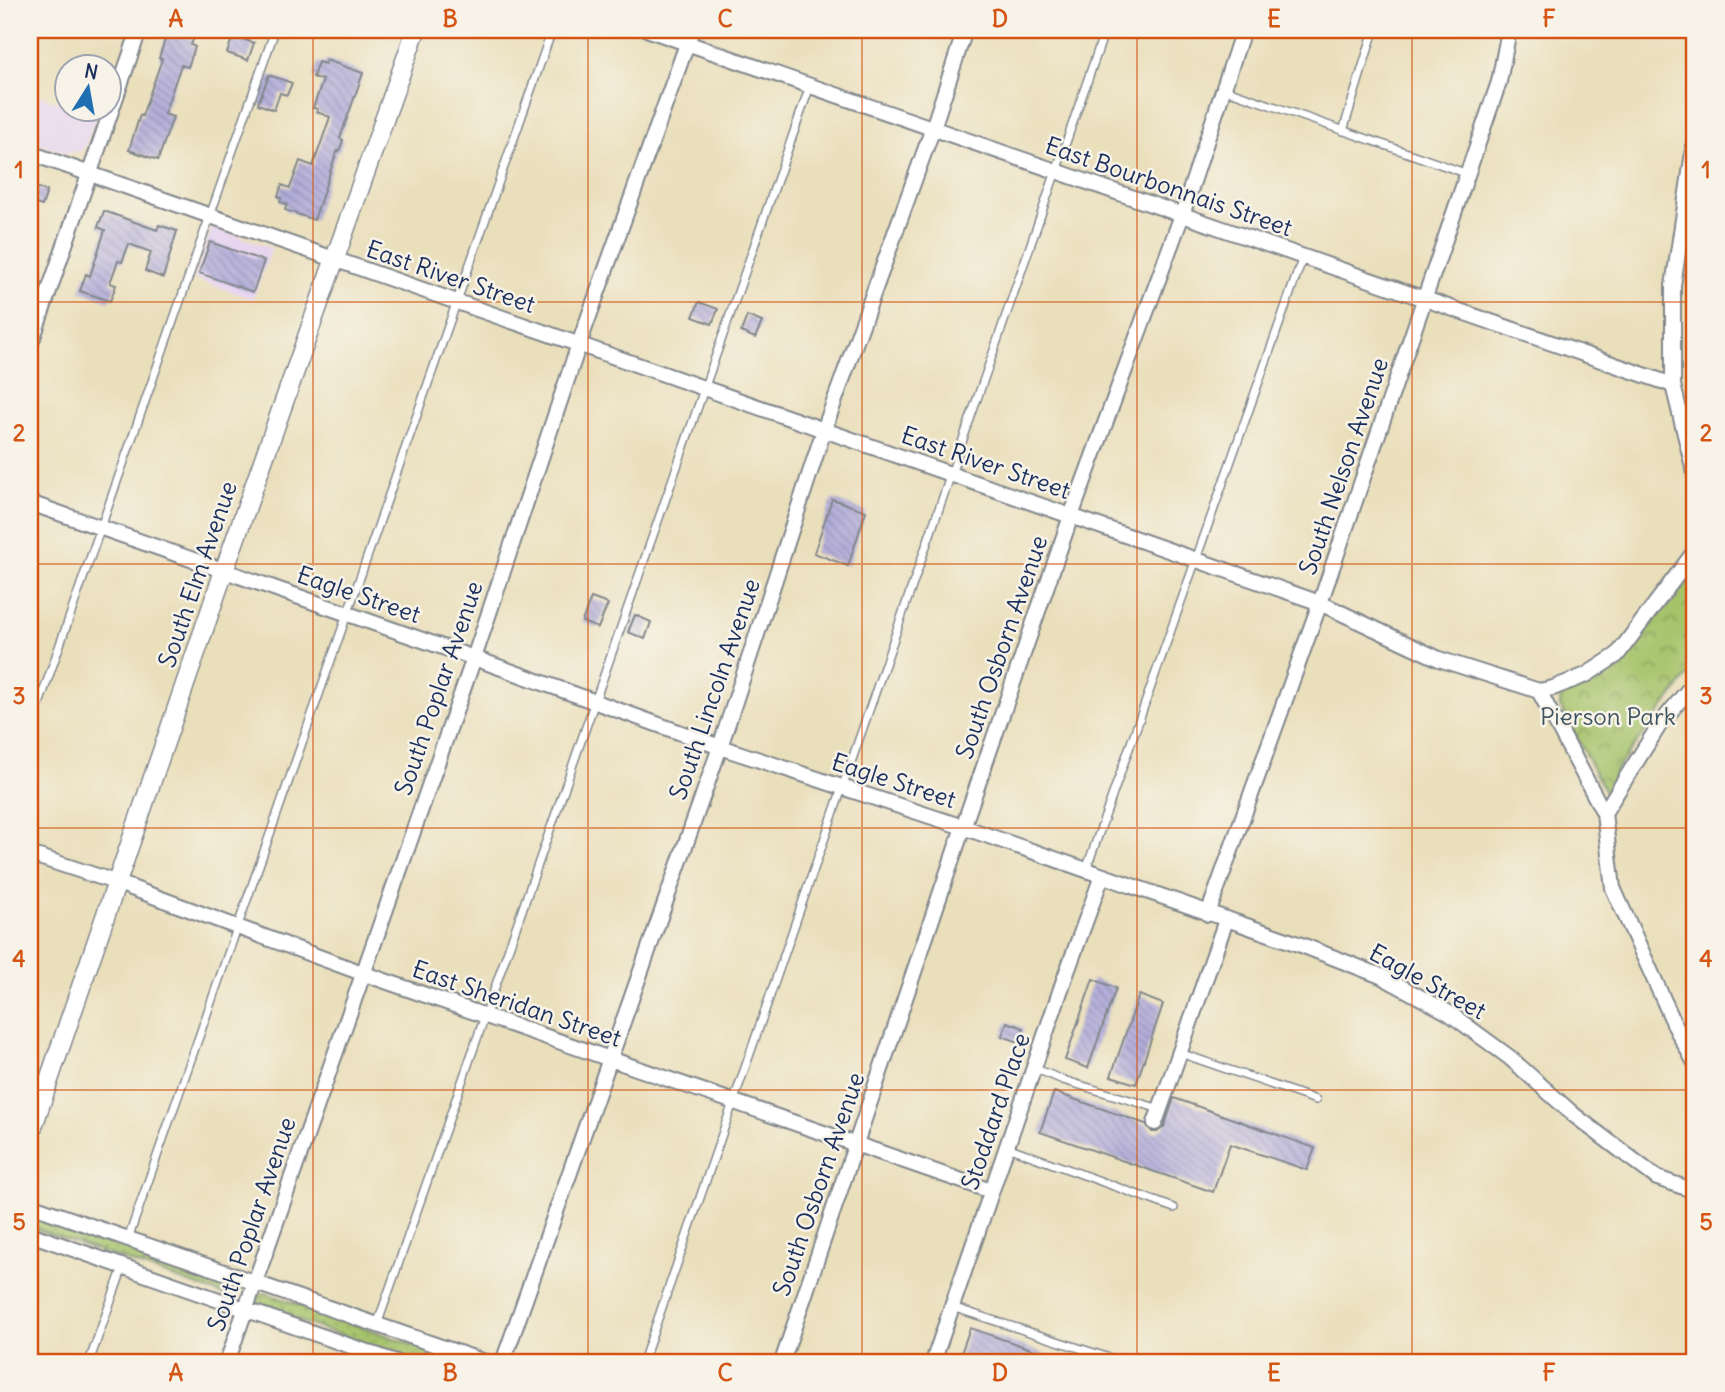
<svg xmlns="http://www.w3.org/2000/svg" width="1725" height="1392" font-family="Delius,sans-serif">
	<defs>
		<pattern id="grass-dots" width="8" height="8" patternUnits="userSpaceOnUse" patternTransform="scale(1.75)"><rect width="8" height="8" fill="#a6c36a"/><path d="M2 2h.1M6 6h.1" fill="none" stroke="#869f5a" stroke-width="1.8" stroke-linecap="round"/></pattern>
		<pattern id="park-crowns" width="20" height="18" patternUnits="userSpaceOnUse" patternTransform="scale(1.75)"><rect width="20" height="18" fill="#a6c36a"/><path d="M2 6a3 3 0 1 1 6 0M12 15a3 3 0 1 1 6 0" fill="none" stroke="#869f5a"/></pattern>
		<pattern id="building-back-hatch" width="6" height="6" patternUnits="userSpaceOnUse" patternTransform="scale(1.75)"><rect width="6" height="6" fill="#b1abd9"/><path d="M-1 5l2 2M0 0l6 6M5-1l2 2" fill="none" stroke="#8f8cb3"/></pattern>
	</defs>
	<rect width="100%" height="100%" fill="#f7f3e8"/>
	<filter id="ink" filterUnits="userSpaceOnUse"><feTurbulence type="fractalNoise" baseFrequency=".0143" numOctaves="2"/><feDisplacementMap in="SourceGraphic" scale="14" xChannelSelector="R" yChannelSelector="G"/><feConvolveMatrix kernelMatrix="1 2 1 2 8 2 1 2 1" color-interpolation-filters="sRGB"/></filter>
	<filter id="wash" filterUnits="userSpaceOnUse"><feTurbulence type="fractalNoise" baseFrequency=".00686" numOctaves="4" result="noise"/><feDisplacementMap in="SourceGraphic" scale="28" xChannelSelector="R" yChannelSelector="G"/><feGaussianBlur stdDeviation="1.57" result="paint"/><feColorMatrix in="noise" values="0 0 0 0 0 0 0 0 0 0 0 0 0 0 0 0 0 1.4 0 .05"/><feComposite in="paint" operator="in"/></filter>
	<g filter="url(#wash)">
		<rect width="100%" height="100%" fill="#eadfbb"/>
		<!-- built -->
		<path fill="#e6d3f0" d="M30,92L66,105V108L78,109L97,115L85,146L81,151L66,153L30,141Z
			M212,227L272,248L253,299L194,279Z"/>
		<!-- grass -->
		<path fill="url(#grass-dots)" stroke="#607964" stroke-width="2" d="M30,1211L237,1284L239,1288L236,1296L232,1298L30,1227Z
			M265,1293L463,1362H417L259,1307L257,1305L259,1295Z"/>
		<!-- park -->
		<path fill="url(#park-crowns)" stroke="#607964" stroke-width="2" d="M1695,566V666L1616,770L1607,796L1560,706L1561,694L1596,681L1617,665Z"/>
		<g id="blocks">
			<!-- building -->
			<path fill="url(#building-back-hatch)" d="M168,30H197L191,45L195,47L188,67L181,65L164,114L173,117L158,160L129,150L140,115L142,116L162,59L159,58Z
				M233,36L254,43L248,60L227,53Z
				M326,60L363,73L340,138L343,140L339,152L337,151L314,220L285,210L287,204L280,202L281,198L278,196L282,185L290,188L300,161L313,166L330,117L317,112L318,109L313,108L323,80L313,77L318,62L325,64Z
				M269,75L292,83L287,95L280,93L274,110L258,104Z
				M30,185L47,191L42,206L30,202Z
				M104,211L157,230L159,225L177,231L163,278L145,271L151,252L129,244L122,262L118,261L110,283L116,285L110,301L80,291L86,274L90,276L105,230L98,227Z
				M210,242L264,261L253,292L199,273Z
				M699,302L718,309L712,324L693,317Z
				M747,316L762,322L755,338L741,332Z
				M832,499L866,511L848,566L814,553Z
				M591,598L608,604L598,628L582,622Z
				M635,615L651,622L645,639L628,632Z
				M1093,979L1116,988L1088,1068L1065,1060Z
				M1139,995L1163,1004L1136,1084L1111,1076Z
				M1007,1022L1024,1028L1019,1042L1002,1036Z
				M1054,1092L1146,1124L1152,1132H1157L1164,1127L1174,1098L1315,1148L1307,1170L1230,1144L1213,1192L1040,1132Z
				M970,1328L1063,1360V1362H958Z"/>
		</g>
	</g>
	<g filter="url(#ink)">
		<use href="#blocks" fill-opacity="0" stroke="#82878c" stroke-width="2"/>
		<g fill="none" stroke-linecap="round" stroke-linejoin="round">
			<defs>
				<path id="service" d="M1224,89L1468,174
					M1343,131L1374,30
					M30,730L275,30
					M1086,870L1303,257
					M1180,1053L1316,1100
					M1034,1068L1063,1080L1160,1109
					M1007,1147L1174,1208
					M128,1239L552,30
					M952,1307L1122,1362
					M377,1325L810,86
					M89,1362L123,1267
					M363,1362L367,1352
					M643,1362L1105,30"/>
				<path id="minor" d="M649,30L1673,385
					M1695,139L1673,286V385L1695,475
					M30,153L1320,603L1439,659L1539,691L1604,813L1613,888L1678,1032L1695,1063
					M30,346L139,30
					M30,503L474,658L720,747L963,827L1304,946L1381,976L1449,1013L1509,1057L1574,1115L1657,1178L1695,1191
					M1539,691L1553,688L1586,675L1617,655L1695,551
					M1604,813L1660,724L1695,682
					M30,854L118,883L362,973L991,1191
					M1208,914L1320,603L1499,82L1509,30
					M1155,1123L1226,920
					M30,1205L485,1362
					M30,1234L396,1362
					M227,1362L474,658L579,344L692,30
					M503,1362L720,747L824,430L933,128L965,30
					M782,1362L963,827L1071,516L1182,215L1243,30
					M933,1362L1064,980L1102,876"/>
				<path id="tertiary" d="M30,1135L224,571L416,30"/>
			</defs>
			<!-- service casing -->
			<use href="#service" stroke="#82878c" stroke-width="10"/>
			<!-- minor casing -->
			<use href="#minor" stroke="#82878c" stroke-width="18"/>
			<!-- tertiary casing -->
			<use href="#tertiary" stroke="#82878c" stroke-width="21"/>
			<!-- service -->
			<use href="#service" stroke="#fff" stroke-width="7"/>
			<!-- minor -->
			<use href="#minor" stroke="#fff" stroke-width="14"/>
			<!-- tertiary -->
			<use href="#tertiary" stroke="#fff" stroke-width="18"/>
		</g>
	</g>
	<!-- grid -->
	<path fill="none" stroke="#d45514" stroke-width="2" stroke-opacity="0.55" d="M313,30V1362M588,30V1362M862,30V1362M1137,30V1362M1412,30V1362M30,302H1695M30,564H1695M30,828H1695M30,1090H1695"/>
	<g text-anchor="middle" dominant-baseline="central" stroke-width="5" stroke-linejoin="round" paint-order="stroke">
		<!-- street labels -->
		<g font-size="24" fill="#1b2f5e" stroke="#f7f3e8">
			<text transform="translate(1169 186) rotate(19)">East Bourbonnais Street</text>
			<text transform="translate(451 276) rotate(19)">East River Street</text>
			<text transform="translate(986 462) rotate(19)">East River Street</text>
			<text transform="translate(1343 466) rotate(-71)">South Nelson Avenue</text>
			<text transform="translate(197 574) rotate(-71)">South Elm Avenue</text>
			<text transform="translate(359 594) rotate(19)">Eagle Street</text>
			<text transform="translate(1001 647) rotate(-71)">South Osborn Avenue</text>
			<text transform="translate(438 688) rotate(-71)">South Poplar Avenue</text>
			<text transform="translate(714 689) rotate(-71)">South Lincoln Avenue</text>
			<text transform="translate(894 780) rotate(18)">Eagle Street</text>
			<text transform="translate(1428 981) rotate(29)">Eagle Street</text>
			<text transform="translate(517 1003) rotate(19)">East Sheridan Street</text>
			<text transform="translate(995 1111) rotate(-71)">Stoddard Place</text>
			<text transform="translate(818 1184) rotate(-71)">South Osborn Avenue</text>
			<text transform="translate(251 1224) rotate(-71)">South Poplar Avenue</text>
		</g>
		<!-- park labels -->
		<g font-size="24" fill="#3e5461" stroke="#f7f3e8">
			<text x="1608" y="716">Pierson Park</text>
		</g>
	</g>
	<!-- margin -->
	<rect width="1725" height="1392" fill="none" stroke="#f7f3e8" stroke-width="77"/>
	<!-- north arrow -->
	<g transform="translate(88 88) rotate(11)"><circle r="33" fill="#f7f3e8" stroke="#9fa5b1" stroke-width="2"/>
	<path d="M0-5L12 26L0 18L-12 26Z" fill="#1f6fb2"/>
	<text y="-10" font-size="19" font-weight="bold" text-anchor="middle" fill="#1b2f5e">N</text>
	</g>
	<rect x="38" y="38" width="1648" height="1316" fill="none" stroke="#d45514" stroke-width="2.5"/>
	<g font-size="23" text-anchor="middle" font-weight="bold" fill="#d45514">
		<text x="176" y="27">A</text>
		<text x="450" y="27">B</text>
		<text x="725" y="27">C</text>
		<text x="1000" y="27">D</text>
		<text x="1274" y="27">E</text>
		<text x="1549" y="27">F</text>
		<text x="19" y="178">1</text>
		<text x="1706" y="178">1</text>
		<text x="19" y="441">2</text>
		<text x="1706" y="441">2</text>
		<text x="19" y="704">3</text>
		<text x="1706" y="704">3</text>
		<text x="19" y="967">4</text>
		<text x="1706" y="967">4</text>
		<text x="19" y="1230">5</text>
		<text x="1706" y="1230">5</text>
		<text x="176" y="1381">A</text>
		<text x="450" y="1381">B</text>
		<text x="725" y="1381">C</text>
		<text x="1000" y="1381">D</text>
		<text x="1274" y="1381">E</text>
		<text x="1549" y="1381">F</text>
	</g>
</svg>
